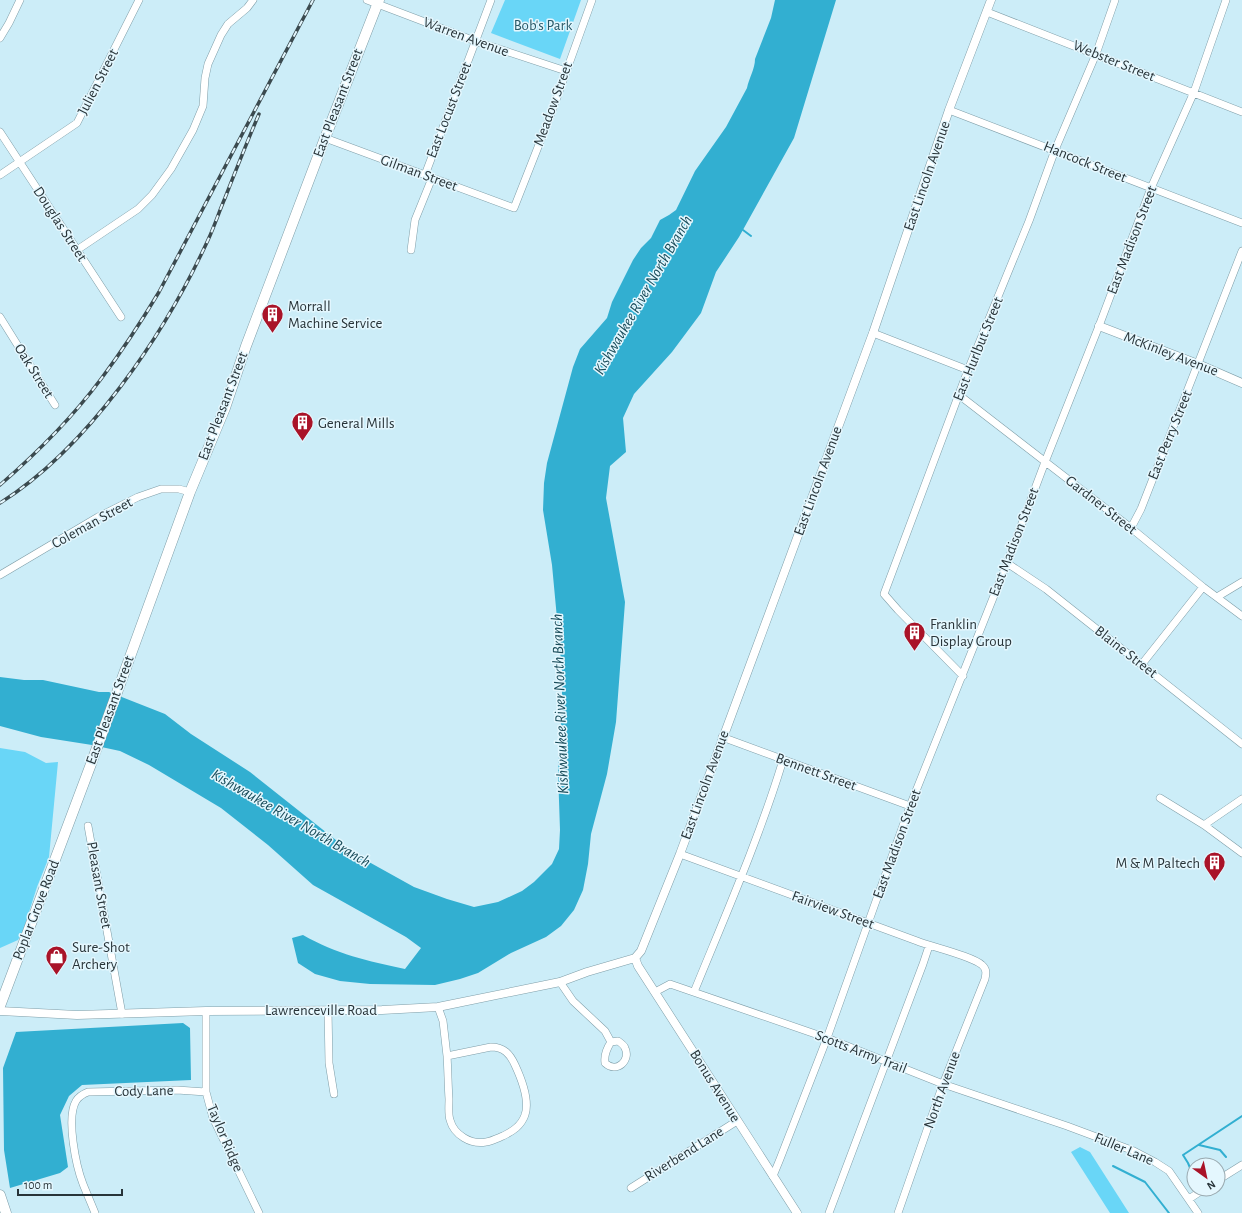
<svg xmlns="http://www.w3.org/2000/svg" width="1242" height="1213" font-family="'Alegreya Sans',sans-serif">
	<rect width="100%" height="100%" fill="#ccedf8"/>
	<!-- green -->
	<path fill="#69d6f7" d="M505,0H581L560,59L491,33Z
		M0,748L25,752L46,763L58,762L49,857L37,887L23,931L18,940L0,948Z
		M1080,1147L1090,1152L1129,1213H1110L1071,1152Z"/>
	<!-- water -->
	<path fill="#32afd1" d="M775,0H836L794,138L739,237L716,272L701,313L672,352L634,394L623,418L626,452L610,466L606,498L625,602L616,722L607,774L591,834L588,864L583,890L574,910L561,926L546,937L511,953L478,973L460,979L435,985L370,984L340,981L315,974L298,963L292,938L303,935C336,954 368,961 405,969L421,948L406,937L313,885L268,845L221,808L149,765L120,751L92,745L41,737L0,726V677L24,680H43L99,692H109L165,714L191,734L250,772L351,852L414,887L447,899L474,907L498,902L522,891L534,882L552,864L559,849L560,830L558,771L562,706V672L552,565L543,510L544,483L547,463L573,367L580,349L607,318L612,302L633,260L641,248L651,238L660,220L669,215L676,210L695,171L726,127L747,88C749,78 755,69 755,59L771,18Z
		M183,1023L190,1028L191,1080L82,1085L69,1096L60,1115L68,1167L60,1173L10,1188L4,1150L3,1068L16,1032Z"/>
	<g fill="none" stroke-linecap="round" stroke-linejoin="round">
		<!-- stream -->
		<path stroke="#32afd1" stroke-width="2" d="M743,230L751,236
			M1199,1145L1220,1150L1226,1157
			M1113,1166L1145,1182L1169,1213
			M1193,1175L1188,1163L1183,1155L1242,1116"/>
		<defs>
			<path id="minor" d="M367,0L475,41L566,71
				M987,12L1242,112
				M0,38L9,23L20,0
				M949,110L1242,223
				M0,132L121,317
				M325,138L514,208L551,114L592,0
				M0,175L77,123L139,0
				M425,175L491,0
				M77,250L138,209L152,195L171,169L193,130L203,106L205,78L208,64L221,35L228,24L247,8L253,0
				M411,250L415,220L432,178
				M0,317L55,405
				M873,333L968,370
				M959,395L1131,528L1203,587L1242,616
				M1131,528L1141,509L1242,251
				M1007,563L1046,589L1242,744
				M0,575L98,517L138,497L161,489H179L190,492
				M1217,597L1242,582
				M1142,664L1203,587
				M963,676L898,610L884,594L968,370L1029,221L1055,150L1096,54L1115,0
				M722,737L910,806
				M1160,798L1204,825L1242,853
				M1204,825L1242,799
				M88,826L122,1014
				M680,854C759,883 838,912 917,941C932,947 972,956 982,965C987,969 986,974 985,979L943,1084L898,1213
				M560,982L573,1001L605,1031L611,1042
				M655,992L670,984L827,1038L943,1084L1067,1126L1134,1151L1155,1162L1169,1171L1198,1213
				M694,992C725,916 759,839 783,760
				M438,1007L443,1021L447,1056
				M328,1010L329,1063L334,1094
				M206,1011V1092L213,1118L259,1213
				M618,1041C621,1043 624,1045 625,1048C631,1060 617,1074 605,1063C604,1056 607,1048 611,1042Z
				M491,1047C504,1047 510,1054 515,1065C522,1080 530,1100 525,1115C521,1126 513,1131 503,1136C498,1138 492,1141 486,1142C471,1145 454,1135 450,1120C448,1114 449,1106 449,1099C448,1085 448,1070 447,1056Z
				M773,1176L780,1159L827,1038L910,806L1007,563L1045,462L1099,326L1151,188L1194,92L1226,0
				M1218,1180L1242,1165
				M631,1188L737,1121
				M1189,1199L1204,1189
				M95,1213C91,1203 87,1194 83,1184C76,1166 66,1118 76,1101C79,1096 83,1094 88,1092L177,1090L206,1092
				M829,1213L923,964L929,946"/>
			<path id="tertiary" d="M1099,326L1198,364L1242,383
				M635,958L641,951L680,854L873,333L949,110L991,0
				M635,958L638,966L797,1213
				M0,1011L77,1015L206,1011L382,1010L438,1007L560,982L587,972L635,958"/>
			<path id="secondary" d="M0,1006L91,764L190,492L225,408L246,346L325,138L379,0
				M0,1195L6,1213"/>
		</defs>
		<!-- minor casing -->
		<use href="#minor" stroke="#7f9ea8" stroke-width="8"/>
		<!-- tertiary casing -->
		<use href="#tertiary" stroke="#7f9ea8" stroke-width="9"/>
		<!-- secondary casing -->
		<use href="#secondary" stroke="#7f9ea8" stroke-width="11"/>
		<!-- minor -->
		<use href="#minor" stroke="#fff" stroke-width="7"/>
		<!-- tertiary -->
		<use href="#tertiary" stroke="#fff" stroke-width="8"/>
		<!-- secondary -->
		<use href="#secondary" stroke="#fff" stroke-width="10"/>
		<defs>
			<path id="rail" d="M0,485C37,453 72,418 101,379C122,351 141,322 159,292L313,0
				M0,503C88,448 165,334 208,240C214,227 219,212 225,198C236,170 247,142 259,114"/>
		</defs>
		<!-- rail casing -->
		<use href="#rail" stroke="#3b4a4f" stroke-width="3.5"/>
		<!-- rail -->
		<use href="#rail" stroke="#e4f7fe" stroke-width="2" stroke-dasharray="6" stroke-linecap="butt"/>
	</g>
	<!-- icons -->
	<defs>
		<symbol id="building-pin" viewBox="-11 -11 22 30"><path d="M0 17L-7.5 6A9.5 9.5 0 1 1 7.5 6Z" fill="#a91328" stroke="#e4f7fe"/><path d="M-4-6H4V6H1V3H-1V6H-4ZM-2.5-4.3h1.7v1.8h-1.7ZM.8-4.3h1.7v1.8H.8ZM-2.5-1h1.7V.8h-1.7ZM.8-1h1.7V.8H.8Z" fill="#fff"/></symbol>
		<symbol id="shop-pin" viewBox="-11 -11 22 30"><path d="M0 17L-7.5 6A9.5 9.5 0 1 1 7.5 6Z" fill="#a91328" stroke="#e4f7fe"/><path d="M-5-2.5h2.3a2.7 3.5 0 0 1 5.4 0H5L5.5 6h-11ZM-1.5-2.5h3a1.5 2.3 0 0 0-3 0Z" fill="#fff"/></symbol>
	</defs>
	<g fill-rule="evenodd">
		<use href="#building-pin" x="260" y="302" width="25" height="34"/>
		<use href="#building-pin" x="290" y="410" width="25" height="34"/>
		<use href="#building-pin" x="902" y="620" width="25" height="34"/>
		<use href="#building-pin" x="1202" y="850" width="25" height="34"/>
		<use href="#shop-pin" x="44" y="944" width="25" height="34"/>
	</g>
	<g text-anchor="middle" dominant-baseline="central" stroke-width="3" stroke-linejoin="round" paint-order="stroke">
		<!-- park labels -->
		<g font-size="15" fill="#285968" stroke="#e4f7fe">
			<text x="543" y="25">Bob's Park</text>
		</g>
		<!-- street labels -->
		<g font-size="15" fill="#283439" stroke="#e4f7fe">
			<text transform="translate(466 37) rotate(20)">Warren Avenue</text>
			<text transform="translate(1114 61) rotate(22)">Webster Street</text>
			<text transform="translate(98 82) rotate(-63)">Julien Street</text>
			<text transform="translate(338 103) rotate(-69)">East Pleasant Street</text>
			<text transform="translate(553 104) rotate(-70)">Meadow Street</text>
			<text transform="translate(449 110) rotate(-69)">East Locust Street</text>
			<text transform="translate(1085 162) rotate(22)">Hancock Street</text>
			<text transform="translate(419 173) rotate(20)">Gilman Street</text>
			<text transform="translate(927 176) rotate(-71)">East Lincoln Avenue</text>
			<text transform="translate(60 224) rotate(57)">Douglas Street</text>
			<text transform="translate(1132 240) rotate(-69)">East Madison Street</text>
			<text transform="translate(978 349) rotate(-68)">East Hurlbut Street</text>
			<text transform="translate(1171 354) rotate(21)">McKinley Avenue</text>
			<text transform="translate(34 371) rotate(58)">Oak Street</text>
			<text transform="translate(223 406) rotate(-69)">East Pleasant Street</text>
			<text transform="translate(1170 435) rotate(-68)">East Perry Street</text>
			<text transform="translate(818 481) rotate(-70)">East Lincoln Avenue</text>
			<text transform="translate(1101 505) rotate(38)">Gardner Street</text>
			<text transform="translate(92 523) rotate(-29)">Coleman Street</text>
			<text transform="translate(1014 542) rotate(-69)">East Madison Street</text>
			<text transform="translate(1126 652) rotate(38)">Blaine Street</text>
			<text transform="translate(110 710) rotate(-70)">East Pleasant Street</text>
			<text transform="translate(816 772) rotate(20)">Bennett Street</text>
			<text transform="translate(705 785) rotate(-70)">East Lincoln Avenue</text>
			<text transform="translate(897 844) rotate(-70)">East Madison Street</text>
			<text transform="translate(99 885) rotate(80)">Pleasant Street</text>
			<text transform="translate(36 910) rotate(-69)">Poplar Grove Road</text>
			<text transform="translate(833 910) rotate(20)">Fairview Street</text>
			<text x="321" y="1010">Lawrenceville Road</text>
			<text transform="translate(861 1052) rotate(21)">Scotts Army Trail</text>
			<text transform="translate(715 1086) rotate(58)">Bonus Avenue</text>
			<text transform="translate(942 1090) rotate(-70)">North Avenue</text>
			<text transform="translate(144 1091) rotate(-1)">Cody Lane</text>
			<text transform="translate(225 1138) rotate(67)">Taylor Ridge</text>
			<text transform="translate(1124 1149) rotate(23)">Fuller Lane</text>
			<text transform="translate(684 1154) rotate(-32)">Riverbend Lane</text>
		</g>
		<!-- poi labels -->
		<g font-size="15" fill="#283439" stroke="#e4f7fe" text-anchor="start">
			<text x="288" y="306">Morrall<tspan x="288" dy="17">Machine Service</tspan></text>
			<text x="318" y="423">General Mills</text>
			<text x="930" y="624">Franklin<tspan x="930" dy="17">Display Group</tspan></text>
			<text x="1200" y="863" text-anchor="end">M &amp; M Paltech</text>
			<text x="72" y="947">Sure-Shot<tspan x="72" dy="17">Archery</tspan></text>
		</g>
		<!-- water labels -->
		<g font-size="16" font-style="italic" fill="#1a4d5b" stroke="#e4f7fe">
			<text transform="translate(643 295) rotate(-60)">Kishwaukee River North Branch</text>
			<text transform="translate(560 704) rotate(-92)">Kishwaukee River North Branch</text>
			<text transform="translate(291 818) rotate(30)">Kishwaukee River North Branch</text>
		</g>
	</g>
	<!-- north arrow -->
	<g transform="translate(1206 1177) rotate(147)"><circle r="19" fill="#e4f7fe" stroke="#99a9af"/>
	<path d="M0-3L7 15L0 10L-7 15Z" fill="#a91328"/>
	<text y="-6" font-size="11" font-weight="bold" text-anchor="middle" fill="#283439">N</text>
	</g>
	<!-- scale -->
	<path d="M18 1189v6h104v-6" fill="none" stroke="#283439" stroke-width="2"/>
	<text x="24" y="1189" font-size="12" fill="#283439" stroke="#e4f7fe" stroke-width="3" paint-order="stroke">100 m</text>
</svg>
